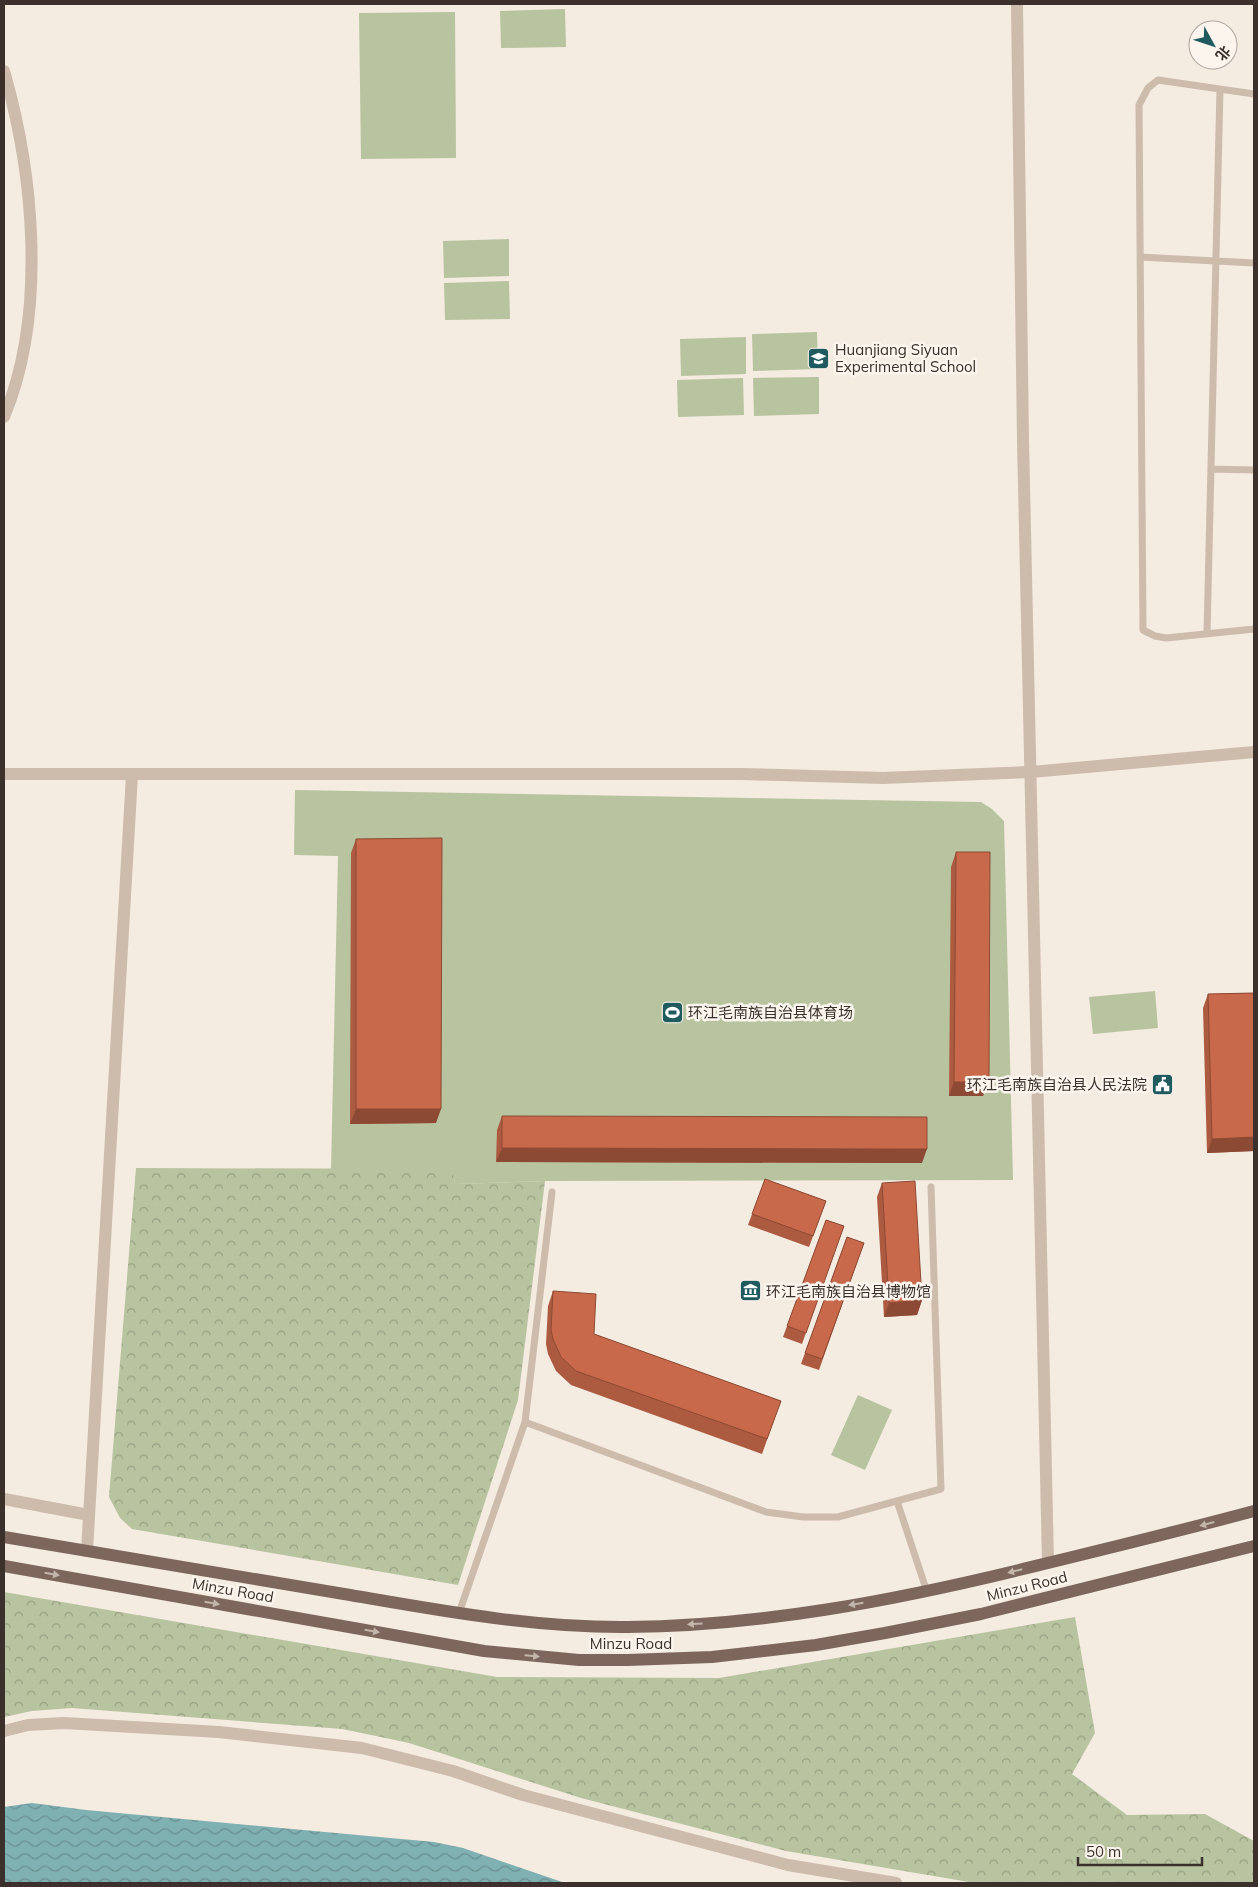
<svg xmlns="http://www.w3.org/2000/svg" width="1258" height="1887" font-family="Mulish,'Noto Sans SC',sans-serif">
	<defs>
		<pattern id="forest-crowns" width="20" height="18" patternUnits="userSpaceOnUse" patternTransform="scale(1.25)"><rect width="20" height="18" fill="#b8c4a0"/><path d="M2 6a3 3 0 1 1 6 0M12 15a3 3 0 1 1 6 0" fill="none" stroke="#97a083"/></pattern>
		<pattern id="water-waves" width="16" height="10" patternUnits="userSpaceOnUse" patternTransform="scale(1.25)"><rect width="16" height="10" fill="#7fb0b2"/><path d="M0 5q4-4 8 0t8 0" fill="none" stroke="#699091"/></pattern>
	</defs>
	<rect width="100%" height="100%" fill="#f4ebe1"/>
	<!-- forest -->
	<path fill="url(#forest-crowns)" d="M136,1168L453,1169L455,1184L545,1181L518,1400L458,1585L132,1529L120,1518L109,1497Z
		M4,1592L497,1677L719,1678L1075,1617L1095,1733L1072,1774L1127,1815L1205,1814L1254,1841V1883H975L786,1851L581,1798L409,1743L376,1736L342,1729L72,1708L32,1711L4,1717Z"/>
	<!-- pitch -->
	<path fill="#b8c4a0" d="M565,9L566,47L501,48L500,11Z
		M455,12L456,158L361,159L359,13Z
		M509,239V276L444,278L443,241Z
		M509,281L510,319L445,320L444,283Z
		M817,332L818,369L753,371L752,334Z
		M746,337V374L681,376L680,339Z
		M819,377V414L754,416L753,378Z
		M743,378L744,415L678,417L677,380Z
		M295,790L981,802L992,809L1004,821L1013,1180L545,1181L455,1184L452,1169H331L338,856L294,855Z
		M1155,991L1158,1028L1093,1034L1089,997Z
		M858,1395L892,1410L865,1470L831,1455Z"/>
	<!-- water -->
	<path fill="url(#water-waves)" d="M32,1803L86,1810L434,1842L463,1848L565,1883H4V1807Z"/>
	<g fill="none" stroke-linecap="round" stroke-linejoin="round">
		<!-- service -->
		<path stroke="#cdbbac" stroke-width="7" d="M1254,94L1158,80L1148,88L1139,105L1143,630L1155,636L1166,638L1254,629
			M1140,257L1254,263
			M1211,469L1254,470
			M1207,634L1220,89
			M525,1422L766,1512L803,1517H838L941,1489L931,1187
			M897,1501L927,1592
			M459,1613L525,1422L552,1192"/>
		<!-- minor -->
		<path stroke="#cdbbac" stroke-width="12" d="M4,71C34,175 47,314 4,417
			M4,1499L89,1515
			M4,1731L28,1725L64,1723L219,1732L362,1748L453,1771L523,1795L788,1865L896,1883"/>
		<!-- tertiary -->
		<path stroke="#cdbbac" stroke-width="12" d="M1017,4L1023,440L1048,1563
			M4,774H742L883,778L1031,772L1254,752
			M87,1551L132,775"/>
		<!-- primary -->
		<path stroke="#7d675c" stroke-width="12" d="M4,1537C117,1556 230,1575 344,1594C438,1610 532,1628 628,1627C760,1626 891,1601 1019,1570C1097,1551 1176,1532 1254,1511
			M4,1566L484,1651L579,1660H628L712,1657L816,1645L885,1633L981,1614L1254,1546"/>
	</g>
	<!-- wall -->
	<path fill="#ac5a40" d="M356,839L436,1123L350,1124L351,853Z
		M956,852L983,1096H949L951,867Z
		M1254,993V1151L1207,1153L1203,1008L1208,994Z
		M502,1116L922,1163L496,1162L497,1130Z
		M765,1179L826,1201L809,1247L748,1225Z
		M882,1183L922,1300L917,1315L884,1317L877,1197Z
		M826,1220L844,1226L802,1344L783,1337Z
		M847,1237L864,1243L819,1370L801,1364Z
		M553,1291L594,1334L781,1401L762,1454L571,1385L556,1371L548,1354L546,1344L548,1306Z"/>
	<!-- shaded-wall -->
	<path fill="#8c4a34" d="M954,1082H989L983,1096H949Z
		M356,1109H441L436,1123L350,1124Z
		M1254,1137V1151L1207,1153L1212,1139Z
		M502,1148L927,1149L922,1163L496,1162Z
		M922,1300L917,1315L884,1317L889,1303Z"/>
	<!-- building -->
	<path fill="#c8694b" stroke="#8c4a34" d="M442,838L441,1109H356V839Z
		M956,852H990L989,1082H954Z
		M1254,993V1137L1212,1139L1208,994Z
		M502,1116L927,1117V1149L502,1148Z
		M765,1179L826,1201L813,1236L752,1214Z
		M915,1181L922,1300L889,1303L882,1183Z
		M826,1220L844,1226L806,1333L787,1326Z
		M847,1237L864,1243L822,1359L805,1353Z
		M553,1291L596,1294L594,1334L781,1401L767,1439L576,1371L561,1357L553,1339L551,1330Z"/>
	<!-- one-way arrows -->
	<defs><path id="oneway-solid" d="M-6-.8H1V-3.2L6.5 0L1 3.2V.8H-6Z" transform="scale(1.25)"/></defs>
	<g fill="#c2b5ac">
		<use href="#oneway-solid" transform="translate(1207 1524) rotate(165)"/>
		<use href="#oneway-solid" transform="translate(1015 1571) rotate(166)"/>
		<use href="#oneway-solid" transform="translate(52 1574) rotate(10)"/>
		<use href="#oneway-solid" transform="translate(212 1603) rotate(10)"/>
		<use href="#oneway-solid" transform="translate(856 1604) rotate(171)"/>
		<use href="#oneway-solid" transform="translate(695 1624) rotate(176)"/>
		<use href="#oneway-solid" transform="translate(372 1631) rotate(10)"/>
		<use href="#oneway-solid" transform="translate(532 1656) rotate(5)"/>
	</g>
	<!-- icons -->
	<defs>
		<symbol id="school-square" viewBox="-11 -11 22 22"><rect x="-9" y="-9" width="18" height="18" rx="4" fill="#1f5a5e" stroke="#fbf5ee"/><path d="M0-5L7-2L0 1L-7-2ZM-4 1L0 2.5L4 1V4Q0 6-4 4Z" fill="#fff"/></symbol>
		<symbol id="stadium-square" viewBox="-11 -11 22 22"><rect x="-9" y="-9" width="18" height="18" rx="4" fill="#1f5a5e" stroke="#fbf5ee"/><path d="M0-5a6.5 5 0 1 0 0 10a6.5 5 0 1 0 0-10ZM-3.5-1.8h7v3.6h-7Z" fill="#fff"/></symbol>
		<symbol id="civic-square" viewBox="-11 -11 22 22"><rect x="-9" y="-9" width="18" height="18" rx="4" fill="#1f5a5e" stroke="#fbf5ee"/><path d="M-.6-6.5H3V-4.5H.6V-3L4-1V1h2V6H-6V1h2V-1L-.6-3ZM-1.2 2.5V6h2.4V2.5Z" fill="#fff"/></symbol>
		<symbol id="museum-square" viewBox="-11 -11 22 22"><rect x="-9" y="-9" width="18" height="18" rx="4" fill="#1f5a5e" stroke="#fbf5ee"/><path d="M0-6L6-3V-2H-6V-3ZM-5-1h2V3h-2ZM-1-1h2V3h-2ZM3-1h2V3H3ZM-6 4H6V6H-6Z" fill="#fff"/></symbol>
	</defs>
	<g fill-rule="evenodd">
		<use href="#school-square" x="806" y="346" width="25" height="25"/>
		<use href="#stadium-square" x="660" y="1000" width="25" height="25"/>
		<use href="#civic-square" x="1150" y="1072" width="25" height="25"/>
		<use href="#museum-square" x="738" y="1278" width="25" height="25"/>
	</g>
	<g text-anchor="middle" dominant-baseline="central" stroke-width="5" stroke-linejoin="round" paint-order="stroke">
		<!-- poi labels -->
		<g font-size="15" fill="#3b302b" stroke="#fbf5ee" text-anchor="start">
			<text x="835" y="349">Huanjiang Siyuan<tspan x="835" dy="17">Experimental School</tspan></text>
			<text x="688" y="1012">环江毛南族自治县体育场</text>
			<text x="1147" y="1084" text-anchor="end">环江毛南族自治县人民法院</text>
			<text x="766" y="1291">环江毛南族自治县博物馆</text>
		</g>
		<!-- street labels -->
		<g font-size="15" fill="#3b302b" stroke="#fbf5ee">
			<text transform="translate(1027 1586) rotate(-14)">Minzu Road</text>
			<text transform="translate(233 1590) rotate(10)">Minzu Road</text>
			<text x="631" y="1643">Minzu Road</text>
		</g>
	</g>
	<!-- border -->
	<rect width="1258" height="1887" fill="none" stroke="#3b302b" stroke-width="10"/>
	<!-- north arrow -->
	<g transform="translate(1213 45) rotate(130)"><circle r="24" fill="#fbf5ee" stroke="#aea6a0"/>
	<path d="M0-4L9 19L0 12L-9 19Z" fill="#1f5a5e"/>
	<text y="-8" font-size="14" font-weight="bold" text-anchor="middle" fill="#3b302b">北</text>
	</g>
	<!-- scale -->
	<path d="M1078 1857v8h124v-8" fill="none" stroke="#3b302b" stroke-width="2.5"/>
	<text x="1086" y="1857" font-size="15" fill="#3b302b" stroke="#fbf5ee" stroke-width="4" paint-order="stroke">50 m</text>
</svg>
